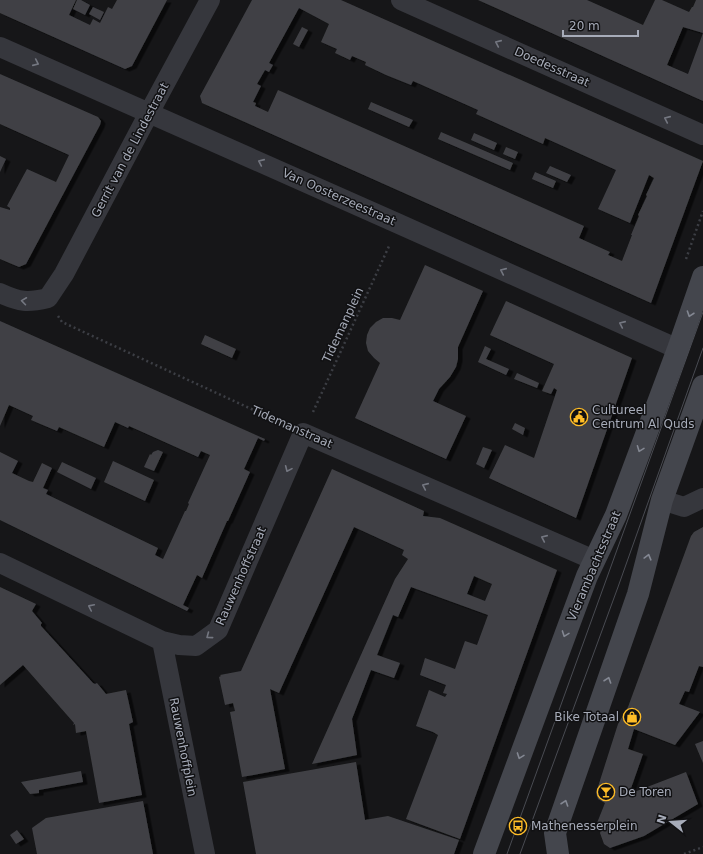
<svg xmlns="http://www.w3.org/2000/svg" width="703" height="854" font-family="'DejaVu Sans',sans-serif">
	<defs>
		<filter id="shadow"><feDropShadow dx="4.5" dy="2.5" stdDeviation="0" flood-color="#0009"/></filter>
	</defs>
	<rect width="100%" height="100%" fill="#161618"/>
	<!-- building -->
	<path fill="#404145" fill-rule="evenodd" filter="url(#shadow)" d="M0,0H76L69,15L90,25L93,19L100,23L108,7L112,9L117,0H167L132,66L125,69L0,13Z
		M77,0H81L90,5L85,15L73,9Z
		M252,0H341L703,161L651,303L202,103L200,96ZM299,8L329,24L321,42L337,49L335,53L350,60L352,56L366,62L365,65L386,75L411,85L413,81L478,110L476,114L543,144L545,138L616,170L598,209L630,223L649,175L654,178L646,195L647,196L638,215L639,216L631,235H632L622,261L608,255L610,252L579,238L584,226L278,90L268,112L255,106L256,103L253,102L261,86L257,84L265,70L269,72L273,65L269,63Z
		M478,0H587L643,25L655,0H662L689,12L692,7H693L696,0H703V101ZM683,27L703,33L688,74L667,65Z
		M93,7L104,12L100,20L89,14Z
		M302,27L308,30L299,47L293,44Z
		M0,74L98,117L101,121L100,125L26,264L19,267L0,259V207L10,210V208L7,206L27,169L56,182L69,155L0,124Z
		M371,102L413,120L409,127L368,109Z
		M441,132L513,163L510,170L438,139Z
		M474,133L497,143L494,150L471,140Z
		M506,147L518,152L515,159L503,154Z
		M0,156L6,159L0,172Z
		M550,166L571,175L567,182L546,173Z
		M535,172L556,181L553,188L532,179Z
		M425,265L483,291L458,347V359L456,367L450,377L439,389L433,401L466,416L446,459L355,418L380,363L374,358L368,351L366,343L367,335L370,328L376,322L383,318H392L400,320Z
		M506,301L632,358L576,518L489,478L505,445L534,458L557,390L554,388L551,394L542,391L554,364L490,335Z
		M0,321L265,439L264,441L258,438L244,469L250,472L228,521H227L202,578L197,575L183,605L189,608L187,611L0,520V452L18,461L12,473L29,481L33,482L42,463L52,468L43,488L48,490L46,494L158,548L155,555L163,559L185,511H186L189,504L188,503L210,455L201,451L198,457L129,426L128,428L115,422L104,447L59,427L57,431L31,420L33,416L9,405L0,426Z
		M205,335L236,349L232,358L201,344Z
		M485,346L491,349L486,359L509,369L506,375L478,362Z
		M517,373L539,383L537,388L514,379Z
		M515,423L525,428L523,435L512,429Z
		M483,447L492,450L484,468L476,464Z
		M158,450L163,452L154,471L144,467L150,454L151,455L153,452Z
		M113,461L154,480L145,501L104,482Z
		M62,462L96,478L91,489L57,472Z
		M332,469L424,511L423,516L440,518L557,570L460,839L406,819L438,735L433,732L416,726L429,690L445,697L447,694L443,693L446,685L420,675L425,658L455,669L465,641L477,645L488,615L411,587L398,617L393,615L377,655L400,663L394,678L371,670L352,719L357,755L312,764L395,579L408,559L402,555L404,550L354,527L279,693L270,689L285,769L242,777L230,712L235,711L233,703L225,705L219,677L221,676L220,675L241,671ZM474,576L492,584L485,601L467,594Z
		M703,527V667L699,666L689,692L685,691L679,704L700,712L675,745L634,729L628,749L643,754L629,794L686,772L698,804L644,836L610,848L604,844L600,833L601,830L595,828L605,803L598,799L596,793L618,724L628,707L691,536L694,532Z
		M0,587L36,604L32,611L42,623L41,624V626L93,683L95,684L97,683L106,694L126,690L133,722L129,724L142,795L99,803L86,731L76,733L75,724L73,725L74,723L23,665L0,685Z
		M703,741V763L695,744Z
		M356,762L365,820L388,816L459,840L454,854H256L243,782Z
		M81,771L83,782L39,790V793L30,794L21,782Z
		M143,801L153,854H37L32,828L46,818Z
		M17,830L24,839L16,844L10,835Z"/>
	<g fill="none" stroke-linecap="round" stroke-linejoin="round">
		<!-- path -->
		<path stroke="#3c3e44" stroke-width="2.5" stroke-dasharray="2 3" stroke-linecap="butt" d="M686,259L703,211
			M58,316L62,322L284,424
			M313,412L390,244
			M684,854L703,847"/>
		<!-- street -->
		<path stroke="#36373d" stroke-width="20" d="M401,0L703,135
			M0,47L399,224L678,349
			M0,293C20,302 27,303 48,298L64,274L149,113L210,0
			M662,500L684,507L703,498
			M0,563L162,641L179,645L196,646L218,630L303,433L594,560
			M162,641L205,854"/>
		<!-- secondary -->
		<path stroke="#44464d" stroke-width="22" d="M484,854L587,576L616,515L678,349L703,277
			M558,854L555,833L638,594L662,500L703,386"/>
		<!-- tram -->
		<path stroke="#494b52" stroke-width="1" d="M507,854L703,312
			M520,854L618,587L703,348"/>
	</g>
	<!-- one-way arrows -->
	<defs><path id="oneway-chevron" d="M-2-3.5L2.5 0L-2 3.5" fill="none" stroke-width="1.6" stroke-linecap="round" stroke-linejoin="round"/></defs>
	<g stroke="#747781">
		<use href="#oneway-chevron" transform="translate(498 43) rotate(-156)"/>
		<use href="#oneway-chevron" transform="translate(36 63) rotate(24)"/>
		<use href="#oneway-chevron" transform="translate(667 119) rotate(-156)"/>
		<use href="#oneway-chevron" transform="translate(261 162) rotate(-156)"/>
		<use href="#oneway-chevron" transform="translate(503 271) rotate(-156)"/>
		<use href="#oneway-chevron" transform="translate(24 301) rotate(-172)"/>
		<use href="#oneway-chevron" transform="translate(622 324) rotate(-156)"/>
		<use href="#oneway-chevron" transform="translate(288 469) rotate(114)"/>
		<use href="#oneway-chevron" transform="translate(425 486) rotate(-156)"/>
		<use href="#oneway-chevron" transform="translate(544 538) rotate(-156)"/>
		<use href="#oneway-chevron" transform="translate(91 607) rotate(-154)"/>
		<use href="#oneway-chevron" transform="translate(209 636) rotate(143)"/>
	</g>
	<g stroke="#848893">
		<use href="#oneway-chevron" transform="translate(690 314) rotate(109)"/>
		<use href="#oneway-chevron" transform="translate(640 449) rotate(111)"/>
		<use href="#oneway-chevron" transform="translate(648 557) rotate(-75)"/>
		<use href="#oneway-chevron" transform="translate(565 634) rotate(110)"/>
		<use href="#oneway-chevron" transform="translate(608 680) rotate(-71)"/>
		<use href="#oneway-chevron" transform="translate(520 756) rotate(110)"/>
		<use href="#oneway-chevron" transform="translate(565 803) rotate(-71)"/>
	</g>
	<!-- icons -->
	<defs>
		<symbol id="civic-ring" viewBox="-11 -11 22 22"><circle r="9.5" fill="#111113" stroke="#ffbd27" stroke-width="1.5"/><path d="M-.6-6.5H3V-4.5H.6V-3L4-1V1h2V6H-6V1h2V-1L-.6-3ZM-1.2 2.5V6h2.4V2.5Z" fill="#ffbd27"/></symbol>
		<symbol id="shop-ring" viewBox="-11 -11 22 22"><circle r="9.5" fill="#111113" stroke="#ffbd27" stroke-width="1.5"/><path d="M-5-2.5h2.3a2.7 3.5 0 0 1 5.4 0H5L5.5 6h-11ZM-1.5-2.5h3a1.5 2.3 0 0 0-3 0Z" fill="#ffbd27"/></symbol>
		<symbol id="bar-ring" viewBox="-11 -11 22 22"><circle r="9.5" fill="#111113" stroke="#ffbd27" stroke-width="1.5"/><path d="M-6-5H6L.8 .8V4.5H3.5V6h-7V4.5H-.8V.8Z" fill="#ffbd27"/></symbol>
		<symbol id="bus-ring" viewBox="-11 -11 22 22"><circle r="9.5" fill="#111113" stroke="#ffbd27" stroke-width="1.5"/><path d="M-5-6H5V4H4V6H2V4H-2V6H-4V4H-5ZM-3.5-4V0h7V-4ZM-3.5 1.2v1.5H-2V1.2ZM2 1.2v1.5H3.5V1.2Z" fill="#ffbd27"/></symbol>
	</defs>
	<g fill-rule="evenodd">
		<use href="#civic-ring" x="569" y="407" width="20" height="20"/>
		<use href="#shop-ring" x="622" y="707" width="20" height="20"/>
		<use href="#bar-ring" x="596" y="782" width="20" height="20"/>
		<use href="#bus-ring" x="508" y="816" width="20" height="20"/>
	</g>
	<g text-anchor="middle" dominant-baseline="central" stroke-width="3" stroke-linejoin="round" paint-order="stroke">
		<!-- street labels -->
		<g font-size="12" fill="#a7acb9" stroke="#111113">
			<text transform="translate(552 67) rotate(24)">Doedesstraat</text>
			<text transform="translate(130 150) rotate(-62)">Gerrit van de Lindestraat</text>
			<text transform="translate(339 197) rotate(24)">Van Oosterzeestraat</text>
			<text transform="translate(343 325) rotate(-65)">Tidemanplein</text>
			<text transform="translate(292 427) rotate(24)">Tidemanstraat</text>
			<text transform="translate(594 566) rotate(-67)">Vierambachtsstraat</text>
			<text transform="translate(241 576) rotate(-66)">Rauwenhoffstraat</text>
			<text transform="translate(183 747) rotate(79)">Rauwenhoffplein</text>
		</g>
		<!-- poi labels -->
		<g font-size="12" fill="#a7acb9" stroke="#111113" text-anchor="start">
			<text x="592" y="410">Cultureel<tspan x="592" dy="14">Centrum Al Quds</tspan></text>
			<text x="619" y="717" text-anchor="end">Bike Totaal</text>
			<text x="619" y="792">De Toren</text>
			<text x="531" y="826">Mathenesserplein</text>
		</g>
	</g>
	<!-- north arrow -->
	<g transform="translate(671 822) rotate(287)" stroke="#111113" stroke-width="3" paint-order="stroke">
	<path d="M0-3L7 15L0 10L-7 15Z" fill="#a7acb9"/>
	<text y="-6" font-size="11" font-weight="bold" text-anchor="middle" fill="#a7acb9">N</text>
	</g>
	<!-- scale -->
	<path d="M563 30v6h75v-6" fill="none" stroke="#a7acb9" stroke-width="2"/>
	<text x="569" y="30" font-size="12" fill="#a7acb9" stroke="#111113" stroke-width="3" paint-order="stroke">20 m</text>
</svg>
